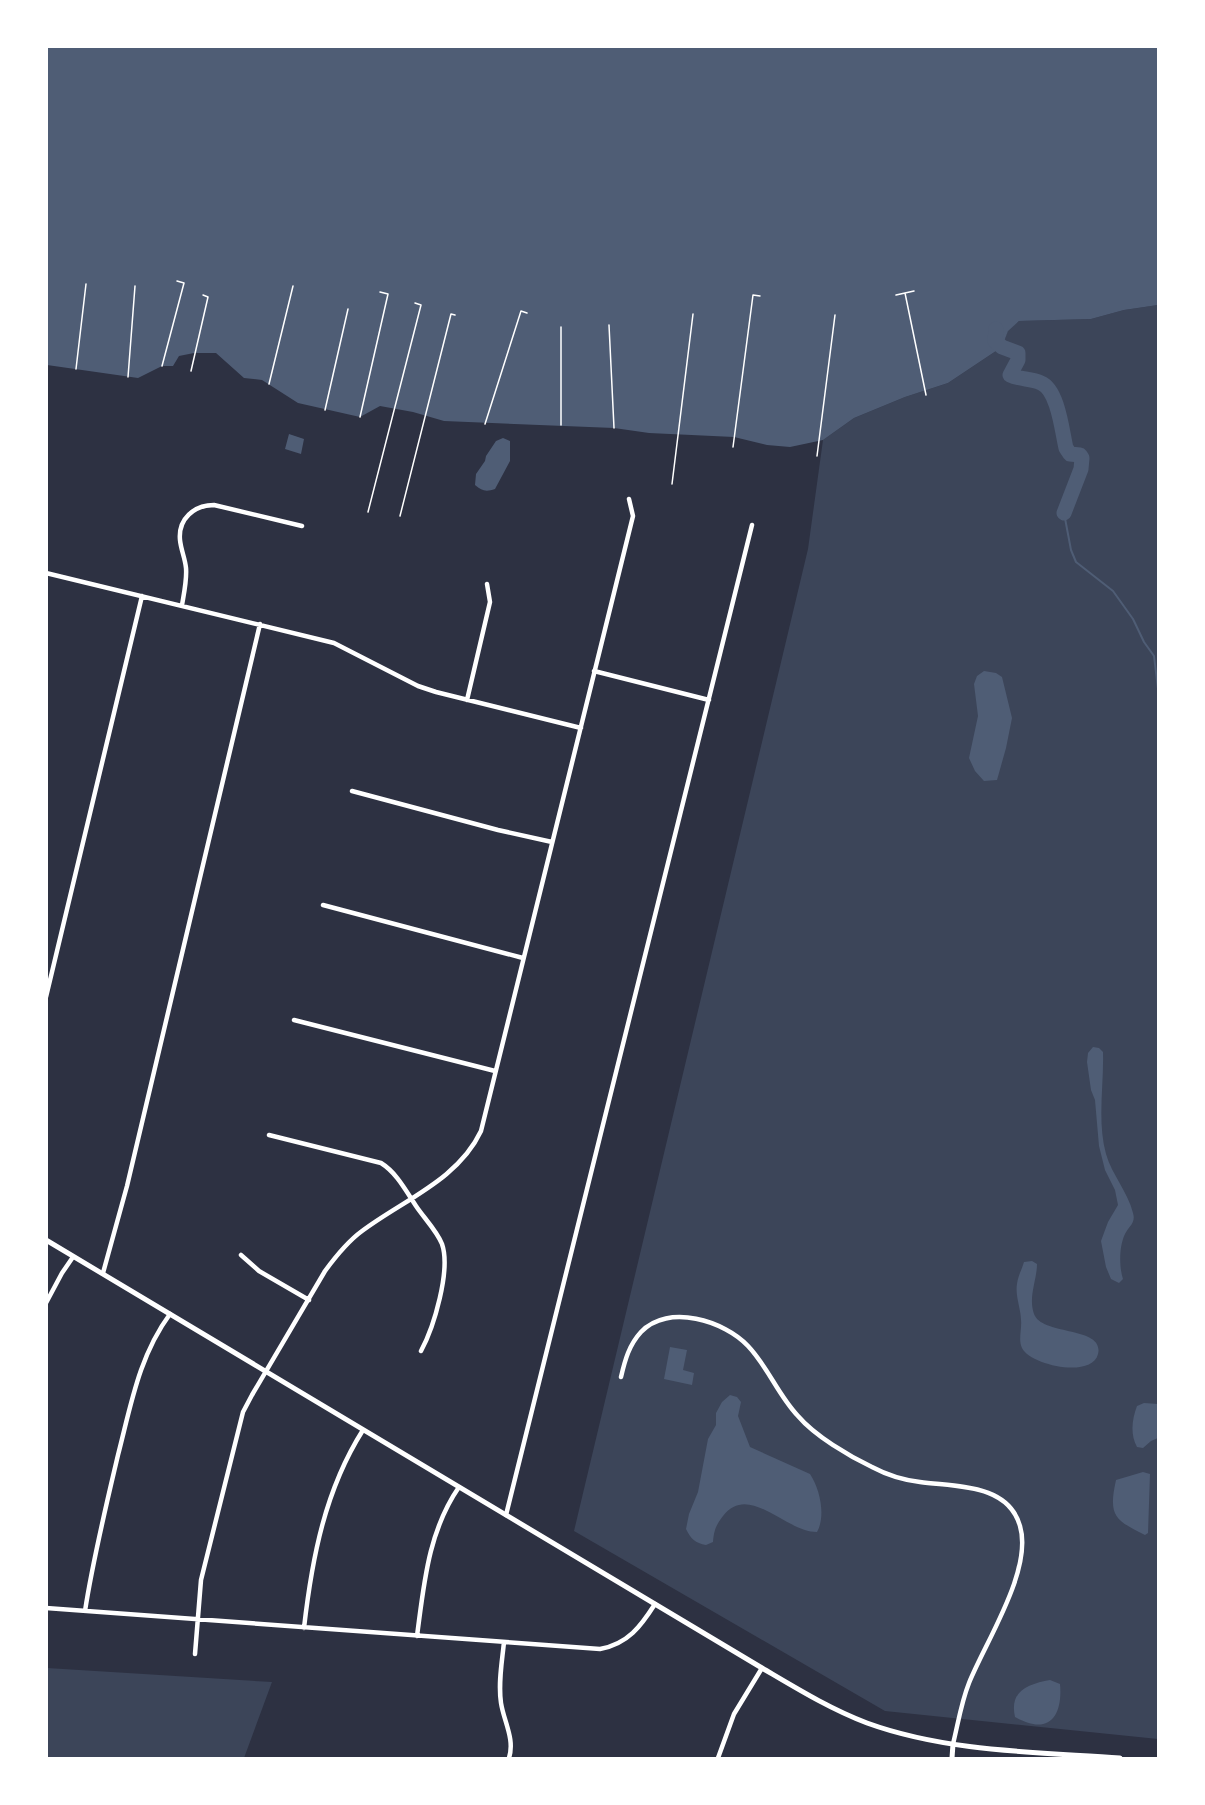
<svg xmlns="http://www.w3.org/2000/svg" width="1205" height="1805" font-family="'Golos Text',sans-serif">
	<rect width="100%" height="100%" fill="#2d3142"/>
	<!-- green -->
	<path fill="#3c4559" d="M1158,305V1739L885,1711L574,1531L808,549L823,440L854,418L905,397L948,383L1002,347L1008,330L1019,321L1091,319L1124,310Z
		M46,1668H47L272,1682L244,1758H47Z"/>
	<!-- water -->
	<path fill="#4f5d75" d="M46,47H1158V305L1124,310L1091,319L1019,321L1008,331L1002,347L948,383L905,397L854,418L823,440L790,447L767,445L734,437L649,433L614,428L444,421L413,412L380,406L360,417L298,403L262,380L244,378L216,353H194L179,356L173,366H162L138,378L47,365Z
		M289,434L304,439L301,454L285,449Z
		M503,438L510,441V461L495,489C486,492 482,491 475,485L476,474L485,461L486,456L496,441Z
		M984,671L996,673L1002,677L1012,718L1006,748L997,780L984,781L975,771L969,758L978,716L974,684L977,676Z
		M1093,1047L1099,1048L1103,1052C1104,1085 1097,1121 1106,1154C1112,1175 1128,1192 1133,1213C1136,1223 1129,1226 1125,1234C1119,1246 1119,1267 1123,1279L1119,1283L1111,1279L1106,1267L1101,1241L1108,1222L1118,1205L1115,1190L1105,1170L1099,1146L1095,1100L1091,1090L1087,1062L1088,1053Z
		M1032,1261L1037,1264C1037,1280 1028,1297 1034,1314C1042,1336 1105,1326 1098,1354C1092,1379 1030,1365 1022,1348C1018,1340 1022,1329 1021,1320C1021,1309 1015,1296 1017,1284C1018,1276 1022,1269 1024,1262Z
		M670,1347L687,1350L683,1370L694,1373L692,1385L664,1379Z
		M730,1395L737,1397L741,1402L738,1416L750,1447L810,1474C820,1489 826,1516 817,1532C785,1532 749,1482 723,1516C716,1525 714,1530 713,1542L706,1545C695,1543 691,1539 686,1529L689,1514L698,1492L708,1439L716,1425V1413L722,1402Z
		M1144,1403L1158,1404V1438L1151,1441L1143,1448L1137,1447C1130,1435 1132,1419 1137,1406Z
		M1143,1472L1150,1474L1148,1533L1145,1535C1115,1520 1108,1516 1116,1480Z
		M1050,1680L1060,1684C1063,1717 1048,1736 1015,1717C1009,1690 1029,1684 1050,1680Z"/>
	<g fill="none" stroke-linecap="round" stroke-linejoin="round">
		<!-- stream -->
		<path stroke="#4f5d75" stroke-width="2" d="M1064,513L1071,550L1076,562L1113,591L1133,619L1144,642L1154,656L1158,689"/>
		<!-- river -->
		<path stroke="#4f5d75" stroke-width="15" d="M996,329L995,341L1002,347L1018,353V360L1010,375C1020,380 1031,378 1041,383C1058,390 1062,431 1066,448L1070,454L1080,455L1082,458L1081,469L1064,513"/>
		<!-- path -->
		<path stroke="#fff" stroke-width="1.5" d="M905,293L926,395
			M896,295L914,291
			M609,325L614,428
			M162,366L184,283L177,281
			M76,369L86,284
			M191,371L208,297L203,295
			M128,377L135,286
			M269,384L293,286
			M325,410L348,309
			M360,417L388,294L380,292
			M485,424L521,311L527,313
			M561,425V327
			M733,447L753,295L760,296
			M817,456L835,315
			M672,484L693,314
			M368,512L421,305L415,303
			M400,516L451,314L455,315"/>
		<!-- minor -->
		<path stroke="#fff" stroke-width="4.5" d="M46,573L334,643L418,686L436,692L581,728
			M182,605C184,593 187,580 186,568C185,558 181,550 180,540C178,519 194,505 214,505L302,526
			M594,671L709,700
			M467,700L490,602L487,584
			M352,791L498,830L552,842
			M323,905L523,958
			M46,997L142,596
			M294,1020L495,1071
			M269,1135L381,1163C397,1173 406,1191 416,1206C424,1218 437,1231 442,1244C451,1270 434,1327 421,1351
			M241,1255L259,1271L309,1300
			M103,1273L127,1186L260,624
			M46,1303L62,1273L73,1257
			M621,1377C625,1360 629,1345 641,1332C668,1303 725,1321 748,1346C768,1367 778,1395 798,1416C815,1436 849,1456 872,1467C887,1475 903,1480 920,1482C955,1487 1008,1483 1020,1526C1033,1570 986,1641 969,1683C961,1703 958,1724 953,1744
			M506,1515L752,525
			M46,1608L600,1649C628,1644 641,1626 655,1604
			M85,1611C93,1559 106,1506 118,1455C131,1405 139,1356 170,1314
			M304,1628C312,1558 325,1490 363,1430
			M417,1636C424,1584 428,1532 459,1487
			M504,1642C502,1662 498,1683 501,1703C504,1722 515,1739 509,1758
			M195,1654L201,1580L243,1412L252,1395L325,1271C336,1256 347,1242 362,1231C403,1200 458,1180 481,1131L633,516L629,499
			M718,1758L734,1714L762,1668"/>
		<!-- tertiary -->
		<path stroke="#fff" stroke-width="5" d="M46,1240L762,1668C796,1688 830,1709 867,1723C947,1752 1036,1752 1120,1758
			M952,1758L953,1744"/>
	</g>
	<!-- border -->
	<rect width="1205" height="1805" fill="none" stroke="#ffffff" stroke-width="96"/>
</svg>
